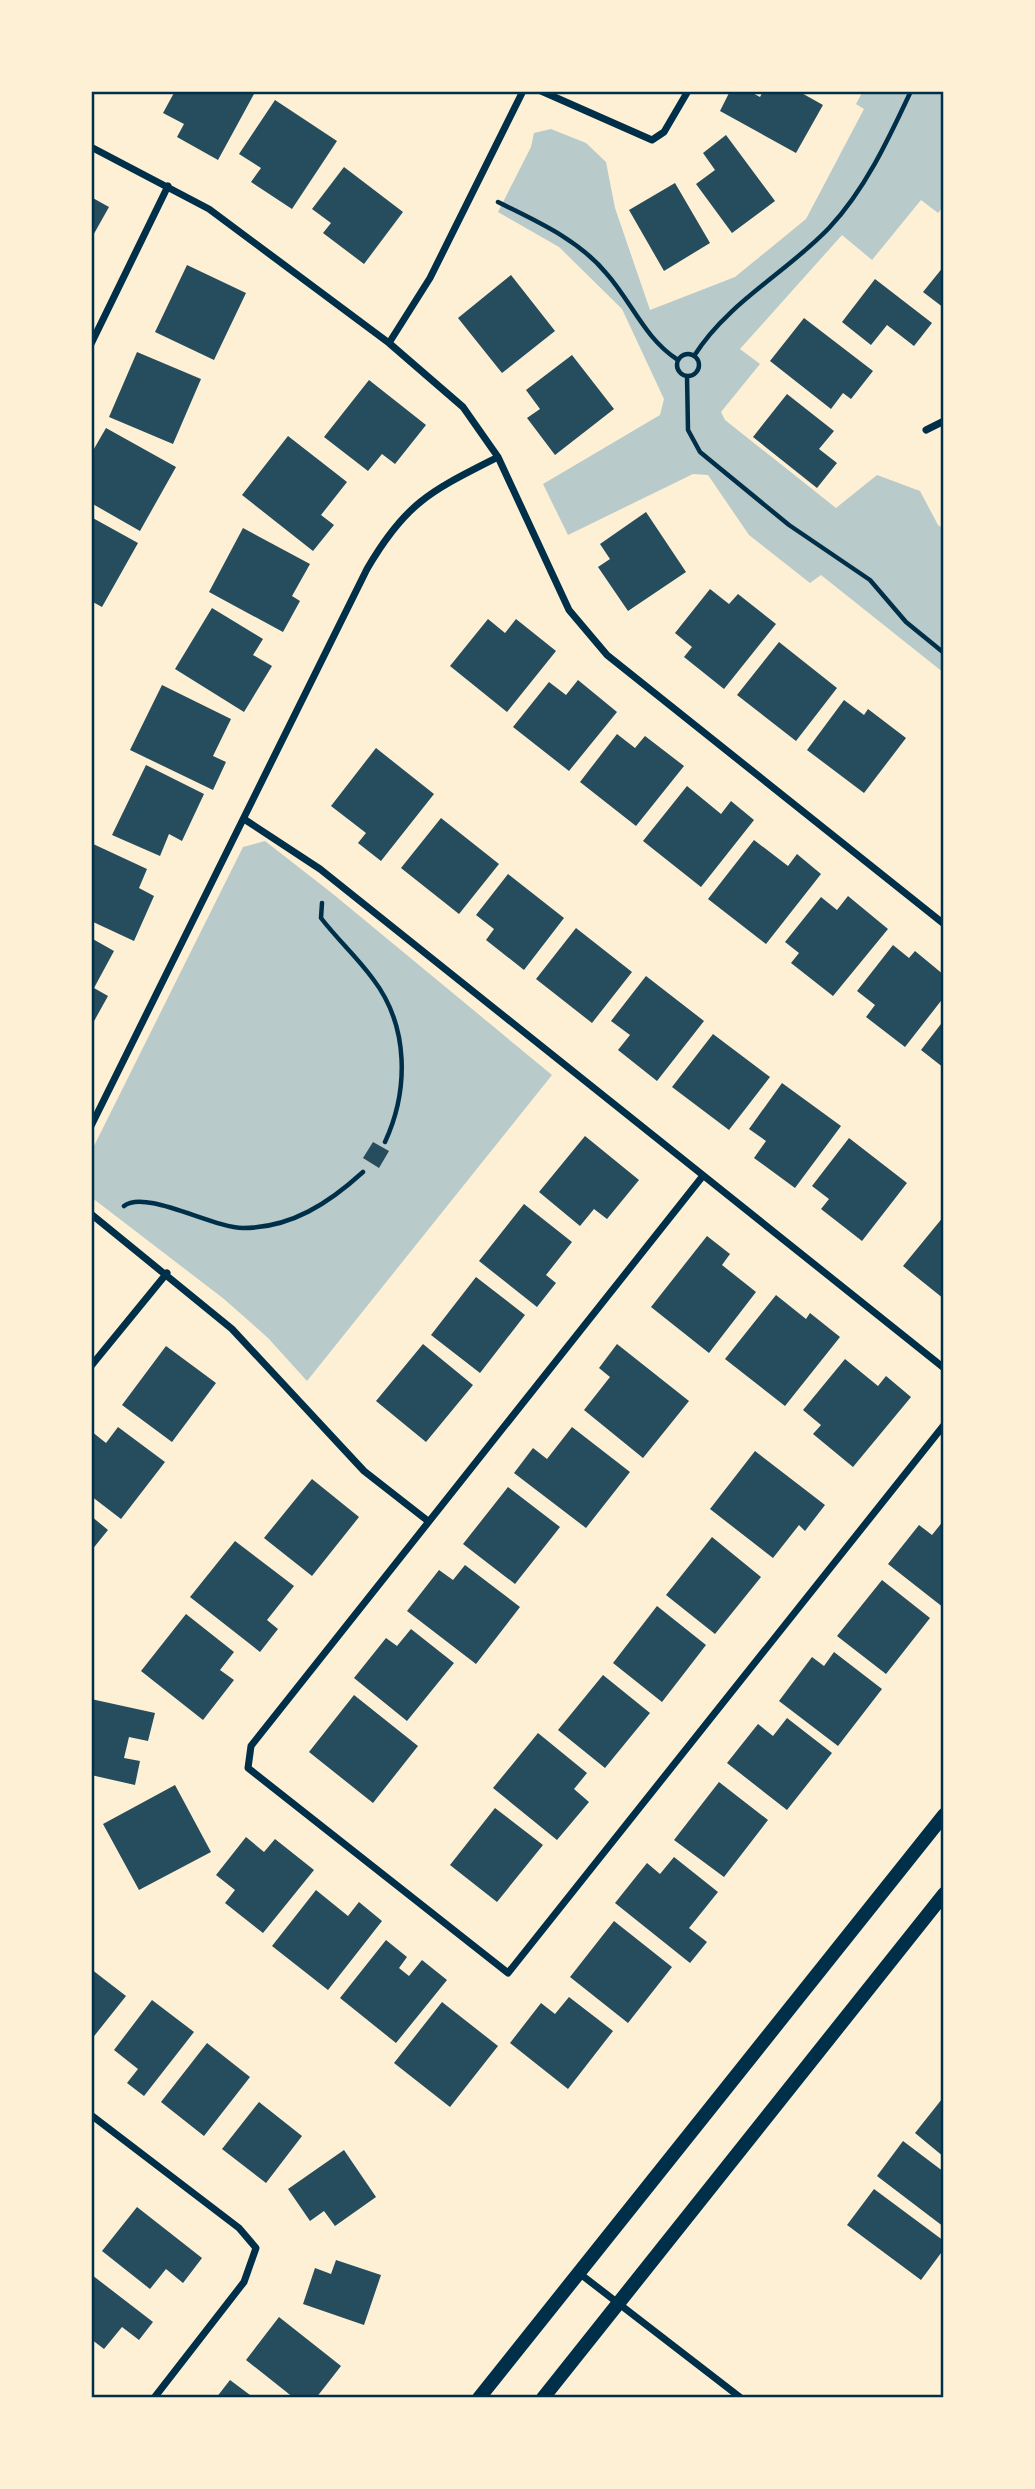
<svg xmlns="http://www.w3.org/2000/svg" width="1035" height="2489" font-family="Commissioner,sans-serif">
	<rect width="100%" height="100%" fill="#fdf0d5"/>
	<!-- green -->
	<path fill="#b9caca" d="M863,91H944V206L938,213L921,200L872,260L842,235L740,349L760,364L721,412L725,420L836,508L877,475L920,491L938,525L944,529V673L821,575L810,583L749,535L708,475L693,474L568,535L543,484L660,415L664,399L622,309L559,247L498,212L531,147L534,133L551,129L586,143L606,162L615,208L650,310L735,277L806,219L864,109L856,104Z
		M265,841L333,894L552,1075L307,1381L268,1338L224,1299L91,1197V1152L243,847Z"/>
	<!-- building -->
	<path fill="#264d5e" d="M175,91H248L254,94L218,160L177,137L184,124L163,113Z
		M730,91H749L760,97L763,91H798L823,105L796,153L720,111Z
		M275,100L337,141L292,209L251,182L261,168L239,154Z
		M726,135L775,201L732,233L696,184L715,170L703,153Z
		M344,167L403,212L364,264L323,233L331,223L312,209Z
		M675,183L710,243L664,271L629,210Z
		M91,197L109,207L91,239Z
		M187,265L246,293L214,360L155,332Z
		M944,266V308L923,292Z
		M511,275L555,331L502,373L458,318Z
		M875,279L932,323L914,346L887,325L871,345L842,322Z
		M804,318L873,371L851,399L843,393L831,409L770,361Z
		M137,352L201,379L173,444L109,417Z
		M572,355L614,409L555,455L527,418L540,409L526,390Z
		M369,380L426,425L395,464L382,454L368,471L324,437Z
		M787,394L834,431L819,449L837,463L817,488L753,437Z
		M106,428L176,467L140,531L91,503V454Z
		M288,436L347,482L321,515L334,525L313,551L242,495Z
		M646,512L686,572L628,611L598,567L610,559L600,544Z
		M91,517L138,543L102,607L91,601Z
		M243,528L310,564L292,596L300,601L283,632L209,592Z
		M710,589L729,604L738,594L776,624L724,689L684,657L692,647L675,633Z
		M212,608L263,639L253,655L272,666L244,712L175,669Z
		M488,619L505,633L516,619L556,651L507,712L450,666Z
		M779,642L837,688L796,741L737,695Z
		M578,680L617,712L569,771L513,727L549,682L566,695Z
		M162,685L231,719L213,756L226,762L213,790L130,750Z
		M844,700L864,715L868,709L906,738L864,793L807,750Z
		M617,734L635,748L645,736L684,766L636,826L580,782Z
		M376,748L434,794L381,861L358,843L366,833L331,806Z
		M146,765L204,794L182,841L169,834L160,856L112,835Z
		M687,786L721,814L731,801L754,820L701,887L643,841Z
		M441,818L499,864L459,914L401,868Z
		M754,840L788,866L797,854L821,874L766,944L708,899Z
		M91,843L147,869L139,888L154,896L134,941L91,921Z
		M508,874L564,918L524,970L486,940L494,929L476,915Z
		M848,896L888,929L833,996L791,963L799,953L785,942L821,897L837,910Z
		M576,928L632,972L592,1023L536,979Z
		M91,938L114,951L94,988L108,996L93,1023Z
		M893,945L909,958L915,951L944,975V997L905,1047L866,1017L875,1005L857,991Z
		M646,976L704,1021L657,1081L618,1050L630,1035L611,1021Z
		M944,1020V1068L921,1050Z
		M713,1034L770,1077L729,1130L672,1087Z
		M782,1083L841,1126L795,1188L754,1158L766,1141L749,1129Z
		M585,1136L639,1180L607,1219L594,1209L580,1226L539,1192Z
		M849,1138L907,1183L862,1241L821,1209L829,1199L812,1186Z
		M373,1142L389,1151L379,1168L363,1158Z
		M524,1204L572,1242L546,1275L556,1283L537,1307L479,1261Z
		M944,1216V1299L903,1266Z
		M707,1236L730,1254L722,1265L756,1292L709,1353L651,1307Z
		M476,1277L525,1315L480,1373L431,1335Z
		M776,1295L806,1319L810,1313L840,1337L785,1406L725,1359Z
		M423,1344L473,1385L426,1442L376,1401Z
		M617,1344L689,1401L643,1458L584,1410L610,1377L599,1368Z
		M166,1346L216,1383L172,1442L122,1405Z
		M845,1359L878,1386L886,1376L911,1397L853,1467L813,1434L821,1425L803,1410Z
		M118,1427L165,1462L121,1519L91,1496V1431L106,1443Z
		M572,1427L630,1472L586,1528L514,1473L533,1448L547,1459Z
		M755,1451L825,1505L805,1531L799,1525L773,1558L710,1509Z
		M312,1479L359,1517L312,1576L264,1538Z
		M508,1487L560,1527L515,1584L463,1544Z
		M91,1516L108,1530L91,1551Z
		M944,1520V1608L888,1564L919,1525L932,1535Z
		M712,1537L761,1577L715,1634L666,1595Z
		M235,1541L294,1586L267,1620L278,1629L260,1652L190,1597Z
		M465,1565L520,1607L476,1664L407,1611L439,1570L453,1580Z
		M882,1580L930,1618L886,1674L837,1636Z
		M657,1606L706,1645L662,1702L613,1663Z
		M186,1614L234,1652L220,1670L234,1680L203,1720L141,1671Z
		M411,1629L454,1663L407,1721L354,1678L386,1638L397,1646Z
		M834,1652L882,1689L838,1746L779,1701L812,1657L824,1666Z
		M603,1675L650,1713L605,1768L558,1730Z
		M354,1695L418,1746L373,1803L309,1752Z
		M91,1699L155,1713L148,1741L129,1737L124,1758L140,1761L135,1785L91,1775Z
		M787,1718L832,1753L787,1810L727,1763L758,1724L773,1736Z
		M538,1733L587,1773L574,1789L589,1802L557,1840L493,1788Z
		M719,1782L768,1820L724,1877L674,1840Z
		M175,1785L211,1852L139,1890L103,1824Z
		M495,1808L543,1845L497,1902L450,1865Z
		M246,1837L264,1852L275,1839L314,1870L263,1933L225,1903L235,1890L216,1875Z
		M674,1857L718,1892L689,1928L707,1942L690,1963L615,1903L647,1863L660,1874Z
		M316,1890L348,1916L359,1902L382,1921L328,1990L272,1946Z
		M614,1921L672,1967L628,2023L570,1977Z
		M386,1940L407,1957L399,1968L409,1976L422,1960L447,1980L396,2043L340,1998Z
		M91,1969L126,1996L91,2040Z
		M569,1997L613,2031L568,2089L510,2043L541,2003L555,2014Z
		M152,2000L194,2032L144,2096L127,2083L138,2069L114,2050Z
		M442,2002L498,2046L450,2107L394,2063Z
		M207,2043L250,2077L204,2136L161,2102Z
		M942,2099L944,2101V2157L915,2133Z
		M259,2102L302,2136L266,2183L222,2149Z
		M903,2141L944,2172V2227L877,2176Z
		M344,2150L376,2197L335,2226L324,2211L310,2221L288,2189Z
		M874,2189L944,2241V2249L921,2280L847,2225Z
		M137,2207L202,2258L183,2283L166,2269L150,2289L102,2251Z
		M336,2260L381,2275L364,2325L303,2304L315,2268L331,2274Z
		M92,2275L153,2322L139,2340L122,2327L104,2349L91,2339Z
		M279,2317L341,2366L316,2398H294L246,2360Z
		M230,2380L254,2398H216Z"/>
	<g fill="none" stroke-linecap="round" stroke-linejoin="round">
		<!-- path -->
		<path stroke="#003049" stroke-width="4.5" d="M498,202C536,221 578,239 606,273C632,302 644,338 678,360
			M677 365a11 11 0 1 1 22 0a11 11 0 1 1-22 0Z
			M694,356C728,302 786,273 829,228C865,190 889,138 911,91
			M687,376L688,430L700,452L789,525L870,580L906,622L944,653
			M322,903L321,918C337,939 357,957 373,979C409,1026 409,1090 385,1142
			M124,1206C145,1189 213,1228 243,1228C291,1228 329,1203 363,1172"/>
		<!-- minor -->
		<path stroke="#003049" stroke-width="7" d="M541,91L652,140L664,132L688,91
			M91,147L209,209L389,343L463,407L498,457L569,610L607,655L944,924
			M389,343L430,278L523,91
			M91,344L168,186
			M926,430L944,421
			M244,819L320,869L944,1368
			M91,1126L367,569C406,502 431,491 498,457
			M702,1177L251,1746L248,1768L508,1973L944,1425
			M91,1214L232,1329L364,1471L428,1521
			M91,1366L167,1273
			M91,2115L239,2228L256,2248L244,2282L154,2398
			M579,2273L741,2398"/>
		<!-- secondary -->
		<path stroke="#003049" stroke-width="14" d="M479,2398L944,1815
			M543,2398L944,1894"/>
	</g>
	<!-- border -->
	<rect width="1035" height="2489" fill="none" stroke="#fdf0d5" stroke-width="186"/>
	<rect x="93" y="93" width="849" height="2303" fill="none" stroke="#003049" stroke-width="2.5"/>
</svg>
